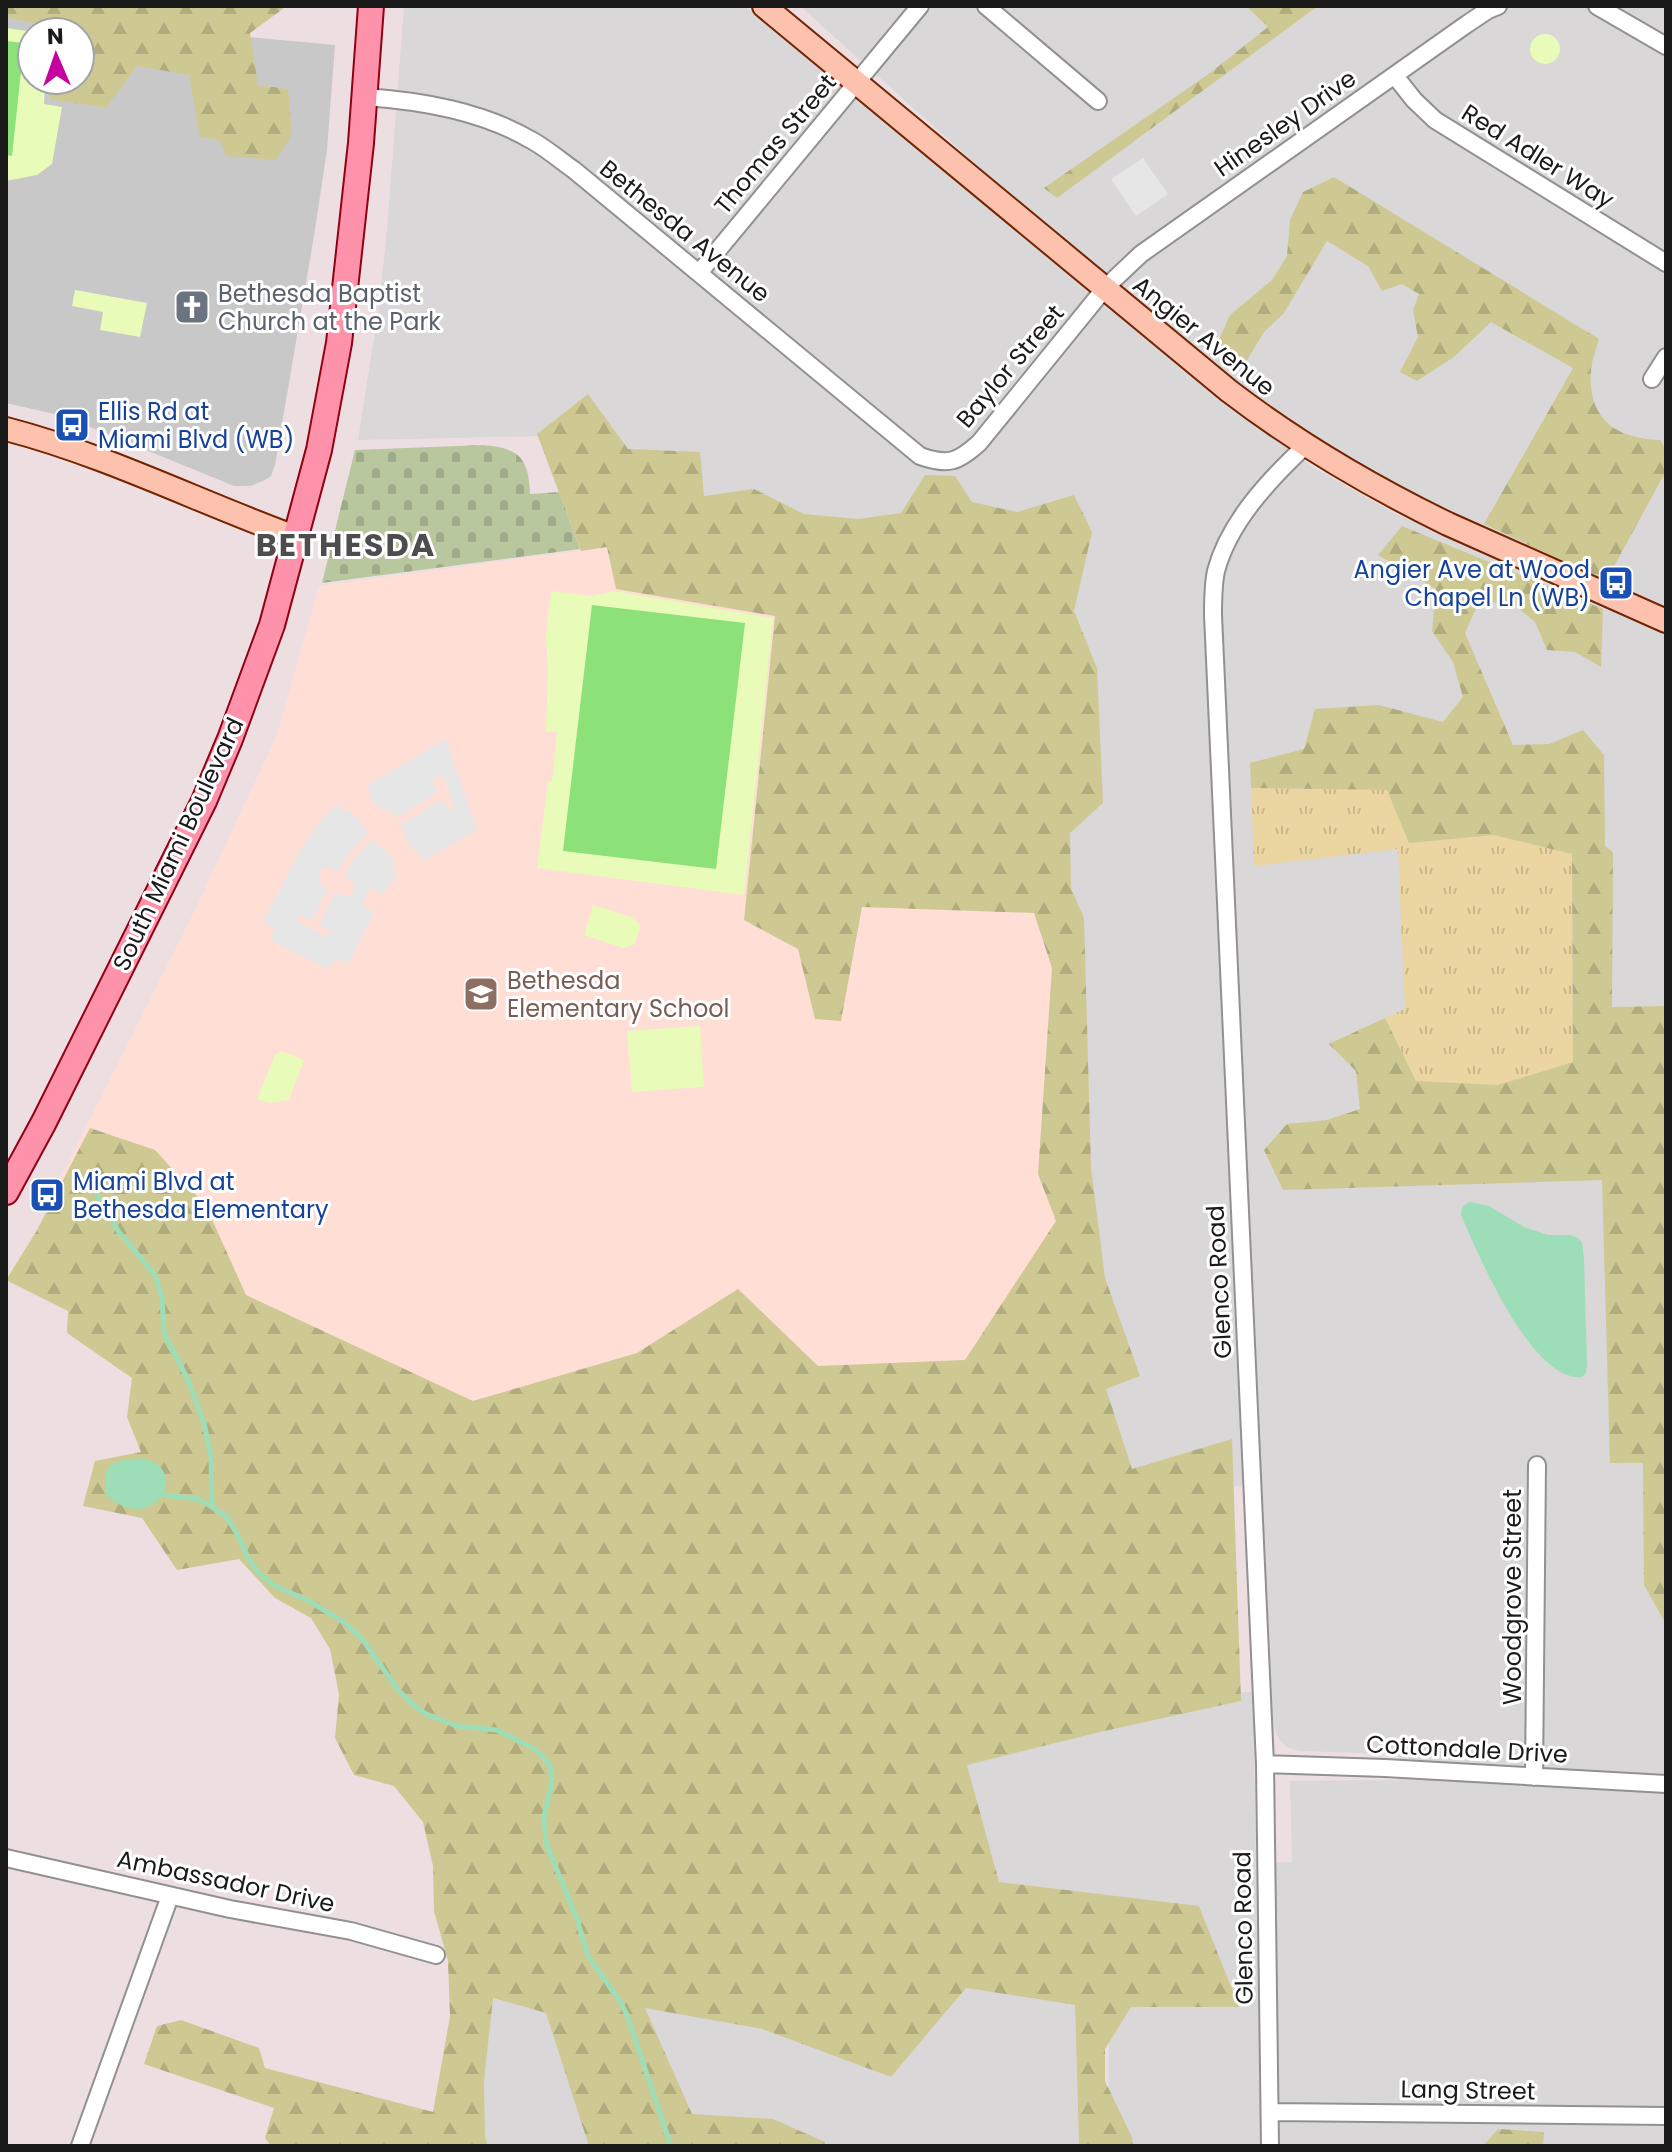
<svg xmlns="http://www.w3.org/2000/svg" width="1672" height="2152" font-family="Poppins,sans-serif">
	<defs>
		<pattern id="grass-tufts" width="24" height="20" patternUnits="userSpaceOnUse" patternTransform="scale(2)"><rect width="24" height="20" fill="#ebd5a1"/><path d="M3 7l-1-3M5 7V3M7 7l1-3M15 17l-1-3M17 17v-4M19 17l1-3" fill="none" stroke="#c9b68a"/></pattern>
		<pattern id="forest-firs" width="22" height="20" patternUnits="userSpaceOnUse" patternTransform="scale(2)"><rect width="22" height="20" fill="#cec992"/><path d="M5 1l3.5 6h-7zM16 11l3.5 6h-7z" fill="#b0ac7d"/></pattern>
		<pattern id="cemetery-stones" width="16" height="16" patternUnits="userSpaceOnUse" patternTransform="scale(2)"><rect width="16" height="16" fill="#b9c79f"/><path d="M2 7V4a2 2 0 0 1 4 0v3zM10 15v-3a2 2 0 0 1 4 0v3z" fill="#9eaa88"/></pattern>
	</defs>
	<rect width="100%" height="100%" fill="#eddfe1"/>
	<!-- residential -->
	<path fill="#d9d7d8" d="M404,6H745L913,143L1084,288L1311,466L1396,514L1597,601L1666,634V1011L1658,1450L1666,1518V2146H1109L1108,1942L945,1946L939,1700L1253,1692L1256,1863L1292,1862L1290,1781L1398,1780V1754L1299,1751L1287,1747L1280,1741L1275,1730L1271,1708L1262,1485L1079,1493L1049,610L597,528L595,435L358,440L379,306L387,230Z
		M800,6H1666V606L1601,578L1598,582L1447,512L1346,458L1284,418L1236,384L1030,213Z
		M966,1988L1075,2005L1079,2146H488L485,2137L484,2081L492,1998L546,2013L644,2007L762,2029L891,2077Z"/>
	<!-- education -->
	<path fill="#ffded6" d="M607,547L616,589L775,616L744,920L798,949L815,1019L841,1021L862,907L1034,913L1052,968L1038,1174L1057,1221L965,1360L818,1366L738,1289L637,1353L473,1401L48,1203L195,910L277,735L319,586Z"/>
	<!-- religious -->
	<path fill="#c8c8c8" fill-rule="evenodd" d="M6,15L335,45L327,150L314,236L275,465L271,476L265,480L251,486H234L63,416L6,403ZM32,32H80V80H32Z"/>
	<!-- grass -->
	<path fill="url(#grass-tufts)" d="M1251,788L1387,790L1409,843L1494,835L1572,854L1573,1062L1498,1085L1416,1081L1385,1018L1405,1009L1398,849L1254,866Z"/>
	<!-- forest -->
	<path fill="url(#forest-firs)" d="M6,6H283V9L250,33L258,85L288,89L292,134L276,160L226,156L219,140L200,137L189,75L137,66L106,108L50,99V80H80V32H50V26L6,17Z
		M1246,6H1318L1057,198L1044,188L1210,73L1268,27Z
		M1334,177L1599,339C1596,349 1592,360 1591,370C1587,418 1615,439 1660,440L1666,450V471L1606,581L1484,524L1573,368L1491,322L1454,357L1417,381L1400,372L1418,337L1413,310L1419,294L1402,284L1382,291L1368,266L1327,241L1284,313L1264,332L1244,365L1217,344L1230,315L1272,280L1287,256L1290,220L1303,192Z
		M588,394L628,449L700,452L704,496L754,489L804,514L858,519L901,513L925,475L955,476L972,502L1017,512L1074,495L1092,532L1074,611L1097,668L1103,803L1070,833L1071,888L1084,918L1091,1167L1105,1278L1140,1376L1106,1389L1132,1469L1232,1439L1241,1701L1104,1731L967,1765L999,1882L1199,1906L1239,2007H1131L1105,2049V2081L1132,2137L1133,2146H1079L1075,2005L966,1988L891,2077L762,2029L645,2008L692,2114L773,2119L825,2142L824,2146H589L546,2013L493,1998L484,2081L485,2137L488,2146H271L265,2138L274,2108L144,2064L157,2026L181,2020L259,2048L265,2068L433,2112L450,2016L448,1961L434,1911L433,1866L423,1822L394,1786L354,1775L335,1738L339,1694L330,1649L311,1618L275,1598L239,1559L177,1570L142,1518L83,1506L95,1461L141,1452L127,1417L132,1378L67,1333L68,1311L6,1280L36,1232L90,1128L155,1150L206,1206L246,1295L473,1401L637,1353L738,1289L818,1366L965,1360L1056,1221L1038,1174L1052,968L1034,913L862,907L841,1021L815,1019L798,949L744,920L775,616L616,589L607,547L581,551L537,434Z
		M1402,526L1603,609L1601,667L1575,652L1547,650L1535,622L1510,601L1478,604L1465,633L1513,745L1549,744L1583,730L1604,755L1605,846L1613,852L1612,1007L1666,1006V1624L1644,1585L1643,1463H1610L1602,1180L1283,1190L1264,1150L1287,1124L1327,1120L1360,1109L1356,1071L1329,1044L1385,1018L1416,1081L1498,1085L1573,1062L1572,854L1494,835L1409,843L1387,790L1251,788L1250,763L1304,749L1315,709L1379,705L1443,722L1463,697L1453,662L1432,631L1436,589L1378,555Z
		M1498,2129L1544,2132L1543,2146H1483Z"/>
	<!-- cemetery -->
	<path fill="url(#cemetery-stones)" d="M483,445C519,448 529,458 530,494L559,492L580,549L322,583L355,450Z"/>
	<!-- park -->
	<path fill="#e8fbb8" d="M6,28L34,32H32V80H45L44,104L62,107L52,164L37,175L6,181Z
		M1530 49a15 15 0 1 1 30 0a15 15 0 1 1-30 0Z
		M75,290L147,303L140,337L100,330L103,312L72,306Z
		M551,591L592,596L613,591L773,618L744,895L537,868L548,781H552L557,732L546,731L548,672L546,635Z
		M593,905L631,917L641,925L635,944L623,948L584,935Z
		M700,1026L704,1087L632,1092L627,1031Z
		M281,1051L304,1060L289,1100L269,1103L257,1099L275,1055Z"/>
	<!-- pitch -->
	<path fill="#8ce178" d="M6,41L24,43L12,156L6,155Z
		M592,605L745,623L716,869L563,851Z"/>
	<!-- parking -->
	<path fill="#e6e6e6" d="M1143,158L1168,194L1136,216L1111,179Z
		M446,739L477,830L423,861L417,850H413L405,839L406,835L400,825L442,799L449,810H453V804L444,778L438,776L432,781L437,793L396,818L389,809L383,810L371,800L372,796L366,786Z
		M336,804L345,812H351L362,822V825L369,833L350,852L338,872L327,867L321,870L317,881L328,889L312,921L301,916L297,918L298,922L323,935L330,934L329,930L319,925L335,892L346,896L351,895L355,883L344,876L354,859L373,839L382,849H385L394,861L393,869L398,874L382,895L373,888L369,889L362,905L374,912L348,964L336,959L328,969L270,940L275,929L263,921L302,847L321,820Z"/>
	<!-- water -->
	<path fill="#9dddb8" d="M1470,1202L1489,1206L1524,1227L1548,1235H1570L1578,1238L1582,1242L1584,1260L1587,1364L1586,1373L1582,1377C1532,1383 1478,1254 1461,1215C1461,1207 1464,1205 1470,1202Z
		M143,1458C194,1471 151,1537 106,1495C102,1461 112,1461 143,1458Z"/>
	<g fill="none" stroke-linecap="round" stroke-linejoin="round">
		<!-- stream -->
		<path stroke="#9dddb8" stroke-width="5" d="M87,1179L119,1232L155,1275L162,1298L164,1333L188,1380L204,1423L211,1457L212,1506
			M163,1495L199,1499L226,1516L238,1535L249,1560L260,1574L273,1585L307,1600L344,1622L363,1640L398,1690L415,1706L426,1714L457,1726L497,1730L535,1749L550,1765L552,1780L544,1817L546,1843L577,1919L588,1956L620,2001L627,2015L671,2146"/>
		<defs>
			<path id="street" d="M986,6L1098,101
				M1597,6L1666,46
				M1395,76L1414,100L1435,120L1666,263
				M365,97C422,101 482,111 533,141C547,149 560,160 574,170L920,456C948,466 958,462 979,443L1105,288L1141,254L1467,24L1488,10L1498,6
				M699,273L920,6
				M1652,379L1666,357
				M1265,1764L1385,1768L1666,1784
				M1534,1777L1537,1465
				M6,1858L230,1909L351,1931L436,1955
				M1270,2112L1666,2116
				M80,2146L170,1896
				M1270,2146L1265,1764L1213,615C1213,601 1213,585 1216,571C1229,522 1269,480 1305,446"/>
			<path id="secondary" d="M764,6L1229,391C1297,443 1370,486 1448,524L1666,621
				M6,429C106,455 199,502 295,537"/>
			<path id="primary" d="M6,1192L44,1122L204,801L230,739L272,625L319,450L339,343L361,143L371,6"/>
		</defs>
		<!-- street casing -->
		<use href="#street" stroke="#919191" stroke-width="20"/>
		<!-- secondary casing -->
		<use href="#secondary" stroke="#732300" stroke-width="26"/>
		<!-- primary casing -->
		<use href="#primary" stroke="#910013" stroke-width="28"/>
		<!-- street -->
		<use href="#street" stroke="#fff" stroke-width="16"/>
		<!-- secondary -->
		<use href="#secondary" stroke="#fcc2ae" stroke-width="22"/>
		<!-- primary -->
		<use href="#primary" stroke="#ff92ab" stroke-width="24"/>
	</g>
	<!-- icons -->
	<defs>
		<symbol id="church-square" viewBox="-11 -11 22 22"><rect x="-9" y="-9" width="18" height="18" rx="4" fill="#6b7280" stroke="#fff"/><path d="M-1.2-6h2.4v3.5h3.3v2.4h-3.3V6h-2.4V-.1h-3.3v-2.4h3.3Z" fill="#fff"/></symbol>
		<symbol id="bus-square" viewBox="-11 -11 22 22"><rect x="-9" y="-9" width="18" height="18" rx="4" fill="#1a4fb4" stroke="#fff"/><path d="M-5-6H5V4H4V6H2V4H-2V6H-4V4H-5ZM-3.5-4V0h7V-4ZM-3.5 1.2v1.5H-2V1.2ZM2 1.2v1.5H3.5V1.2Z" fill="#fff"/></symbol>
		<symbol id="school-square" viewBox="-11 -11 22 22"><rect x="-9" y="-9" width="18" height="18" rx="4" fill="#8d6e63" stroke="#fff"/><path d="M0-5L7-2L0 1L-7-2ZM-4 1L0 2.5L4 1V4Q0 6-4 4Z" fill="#fff"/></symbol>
	</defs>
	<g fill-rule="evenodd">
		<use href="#church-square" x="172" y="287" width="40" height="40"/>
		<use href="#bus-square" x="52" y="405" width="40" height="40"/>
		<use href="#bus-square" x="1596" y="563" width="40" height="40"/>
		<use href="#school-square" x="461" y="974" width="40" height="40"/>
		<use href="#bus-square" x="27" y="1175" width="40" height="40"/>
	</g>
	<g text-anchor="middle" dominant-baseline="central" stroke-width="6" stroke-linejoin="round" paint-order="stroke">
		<!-- street labels -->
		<g font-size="24" fill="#1a1a1a" stroke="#fff">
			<text transform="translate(1285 123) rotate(-35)">Hinesley Drive</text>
			<text transform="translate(775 144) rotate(-50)">Thomas Street</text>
			<text transform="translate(1538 156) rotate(32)">Red Adler Way</text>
			<text transform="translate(685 231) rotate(39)">Bethesda Avenue</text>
			<text transform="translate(1204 336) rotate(39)">Angier Avenue</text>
			<text transform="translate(1010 366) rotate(-50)">Baylor Street</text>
			<text transform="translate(178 844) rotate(-65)">South Miami Boulevard</text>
			<text transform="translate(1219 1282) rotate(-93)">Glenco Road</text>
			<text transform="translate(1512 1597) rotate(-90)">Woodgrove Street</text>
			<text transform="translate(1467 1749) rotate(3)">Cottondale Drive</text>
			<text transform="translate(226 1881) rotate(12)">Ambassador Drive</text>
			<text transform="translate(1243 1928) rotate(-91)">Glenco Road</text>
			<text transform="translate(1468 2090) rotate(1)">Lang Street</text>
		</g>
		<!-- worship labels -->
		<g font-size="24" fill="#5b616d" stroke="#fff" text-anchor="start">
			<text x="218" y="293">Bethesda Baptist<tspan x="218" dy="28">Church at the Park</tspan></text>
		</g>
		<!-- transit labels -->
		<g font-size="24" fill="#164399" stroke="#fff" text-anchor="start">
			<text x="98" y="411">Ellis Rd at<tspan x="98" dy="28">Miami Blvd (WB)</tspan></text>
			<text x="1590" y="569" text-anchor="end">Angier Ave at Wood<tspan x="1590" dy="28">Chapel Ln (WB)</tspan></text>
			<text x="73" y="1181">Miami Blvd at<tspan x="73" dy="28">Bethesda Elementary</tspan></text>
		</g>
		<!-- education labels -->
		<g font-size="24" fill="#785e54" stroke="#fff" text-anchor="start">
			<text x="507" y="980">Bethesda<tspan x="507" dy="28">Elementary School</tspan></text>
		</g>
		<!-- district labels -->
		<g font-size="32" font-weight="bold" letter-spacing="2" fill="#4d4d4d" stroke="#fff">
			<text x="346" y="544">BETHESDA</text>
		</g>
	</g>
	<!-- border -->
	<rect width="1672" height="2152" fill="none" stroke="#1a1a1a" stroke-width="16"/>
	<!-- north arrow -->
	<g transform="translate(56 56) rotate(358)"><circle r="38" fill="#ffffff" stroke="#a3a3a3" stroke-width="2"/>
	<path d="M0-6L14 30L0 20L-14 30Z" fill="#c5009e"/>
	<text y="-12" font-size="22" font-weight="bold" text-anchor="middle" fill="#1a1a1a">N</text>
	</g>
</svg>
